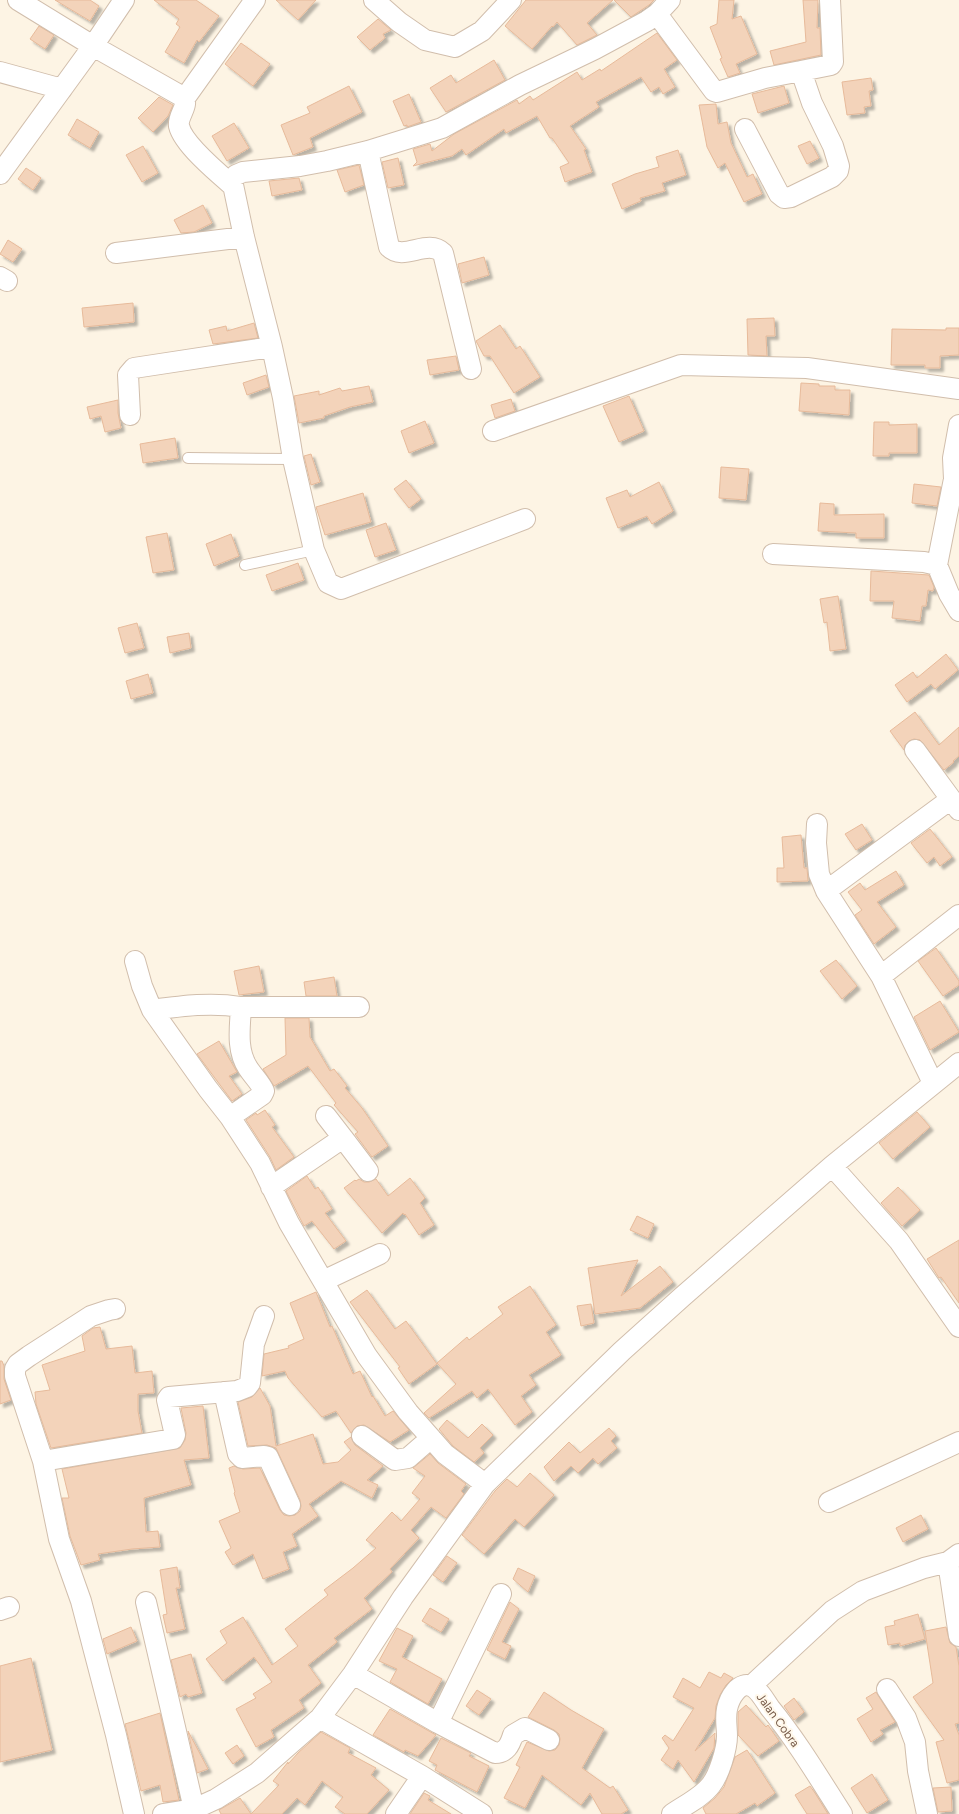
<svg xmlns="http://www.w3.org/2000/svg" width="959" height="1814" font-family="Figtree,sans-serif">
	<defs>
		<filter id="shadow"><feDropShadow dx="3.5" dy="3.5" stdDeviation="1" flood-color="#0004"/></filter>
	</defs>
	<rect width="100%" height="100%" fill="#fdf4e4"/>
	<!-- building -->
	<path fill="#f3d3ba" stroke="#e7ba9a" filter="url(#shadow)" d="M55,0H90L99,6L90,21Z
		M154,0H196L219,16L199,42L197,40L184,63L165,52L180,27L176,24L179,19Z
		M276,0H316L298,20Z
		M526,0H613L587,23L597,35L577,45L557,22L553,27L552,26L532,49L505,26Z
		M614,0H654L649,5L631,17Z
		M719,0H734L732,19L741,16L757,54L736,64L740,73L728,77L720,59L722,58L710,27L717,24Z
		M803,0H818L817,28H820L821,55L774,65L770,51L806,42Z
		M378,19L391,30L383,34L385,38L370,50L357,37Z
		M39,26L54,35L45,49L30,39Z
		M657,33L677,60L664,69L675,87L663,94L659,87L651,92L641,77L596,102L599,107L570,126L586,149L584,150L592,172L565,182L560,167L569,163L552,138H550L537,116L506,133L504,129L466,155L462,149L452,156L413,166L417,162L413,149L430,144L432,151L454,134L517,100L519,104L530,96L533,100L577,72L582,80L600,69L601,71Z
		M241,43L270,64L253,86L225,64Z
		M494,60L505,80L446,112L430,88L451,75L456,83Z
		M871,78L873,90L869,91L871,106L864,107L865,113L847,115L842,82Z
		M349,86L362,112L310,138L313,147L293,155L281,125L310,113L307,107Z
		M784,86L789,103L758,113L752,94Z
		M409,94L421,122L407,127V125L404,126L393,101Z
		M159,97L173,105L168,116L153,132L138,118Z
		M716,104L718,124L727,122L731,143L747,177L753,174L762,194L744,202L725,163L718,168L707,147L699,105Z
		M77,119L99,132L90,148L68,135Z
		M234,123L249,148L227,161L212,136Z
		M810,141L819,158L807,164L798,146Z
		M143,146L158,173L142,182L126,155Z
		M678,150L686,175L662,183L665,191L640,198L641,201L622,209L612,184L635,174L659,167L656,157Z
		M398,158L404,185L388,188L382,162Z
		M359,165L364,185L345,192L337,170Z
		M26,168L41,178L33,190L18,179Z
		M299,178L302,190L272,196L269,181Z
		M203,205L212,223L194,232L181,233L174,220Z
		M8,240L22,249L13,262L0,254Z
		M484,257L489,275L462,283L458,264Z
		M133,303L134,322L84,327L82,308Z
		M774,318L775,336H766L767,356L748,355L747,319Z
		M254,323L258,338L213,344L209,330L226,326L227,331Z
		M500,325L516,349L520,346L540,377L514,393L490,356H484L476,341Z
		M946,328H959V355L940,356V368H925V365H891L892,329L946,330Z
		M456,356L459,370L430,375L427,360Z
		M266,375L269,387L247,395L243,383Z
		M801,383L819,384V386H835V390H850L849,415L799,411Z
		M369,386L373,402L350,407L324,416V418L299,423L294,396L319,391V395L340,388L342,391Z
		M629,396L644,431L619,442L603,406Z
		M511,399L515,411L495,418L491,405Z
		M118,400V413L121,428L105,432L101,416L90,419L87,407Z
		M425,421L434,443L409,453L401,431Z
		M874,422H889V425L917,424V453H889V456H873Z
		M175,438L178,458L143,463L140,444Z
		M311,454L320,482L311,485L304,456Z
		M721,467L749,469L746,500L719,498Z
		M406,480L421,499L409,508L394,489Z
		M659,482L673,511L652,524L647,516L618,528L606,498L627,490L630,497Z
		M914,484L941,487L937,506L912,503Z
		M363,493L371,522L325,535L316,507Z
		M820,503L834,504V515L884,514V538H856V533L818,531Z
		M386,523L396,550L375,557L366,530Z
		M167,533L174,570L153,573L146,537Z
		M231,534L239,556L214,566L206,544Z
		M298,563L304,580L272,591L266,575Z
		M871,571L929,575L934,587L933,591L928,590L926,606H922L920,621L892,618L894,601H870Z
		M838,596L846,649L830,651L827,622L824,623L820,599Z
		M137,623L144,648L125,653L118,628Z
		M189,633L191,648L170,653L167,637Z
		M946,654L958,670L935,689L931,684L907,702L895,685L913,672L917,678Z
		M148,674L153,693L131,699L126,681Z
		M915,712L939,745L959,727V756L953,761L954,762L944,770L920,740L914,739L909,741L905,745L904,750L890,731Z
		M862,824L872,840L856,850L845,834Z
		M930,829L952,857L940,866L934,857L927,863L911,843Z
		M801,835L804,868H807L808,881L777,882V868H784L782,837Z
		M896,871L904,885L877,902L896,927L874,944L855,915L862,910L848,892L860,883L865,890Z
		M936,948L959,981V985L943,996L918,961Z
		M836,960L857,986L842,999L820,971Z
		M259,966L264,992L239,995L234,971Z
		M334,977L337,996H306L304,982Z
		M940,1001L959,1032L930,1050L914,1017Z
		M285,1018H309L310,1037L330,1071L334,1069L347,1086L345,1088L362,1108L388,1146L372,1157L355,1134L358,1132L334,1105L336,1103L308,1066L274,1086L263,1069L286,1055Z
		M219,1041L237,1072L229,1076L242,1094L232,1101L197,1054Z
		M265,1110L275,1125L272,1127L294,1157L276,1170L270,1157L246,1120L256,1113L257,1115Z
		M917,1112L930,1127L893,1159L879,1143Z
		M307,1176L315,1189L318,1187L332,1209L325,1213L346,1241L334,1249L312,1221L304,1226L286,1191Z
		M410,1178L425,1198L420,1203L434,1225L419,1235L405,1214L404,1215L403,1213L382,1233L344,1188L355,1180L356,1181L359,1179L364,1182H369L376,1179L388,1196Z
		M898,1187L920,1210L902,1226L881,1203Z
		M637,1216L654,1224L648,1238L630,1230Z
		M959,1240V1303L941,1277L939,1278L927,1259Z
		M638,1260L621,1296L660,1266L673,1282L640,1308L595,1314L588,1268Z
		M530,1286L556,1325L546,1332L561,1355L529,1375L536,1385L521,1396L532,1412L515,1425L488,1389L477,1398L472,1391L429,1418L424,1413L456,1384L437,1363L467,1337L469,1340L503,1314L498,1307Z
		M367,1290L395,1329L406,1321L437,1364L409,1384L398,1368L400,1367L350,1302Z
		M316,1292L330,1327L332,1326L353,1374L360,1371L372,1397L373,1396L385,1416L393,1411L409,1430L390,1442L364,1425L357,1426L351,1433L336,1411L322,1417L288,1378L285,1371L262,1376L264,1354L289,1348L288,1346L304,1339L290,1303Z
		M591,1304L594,1323L581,1326L577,1306Z
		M100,1327L106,1349L132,1346L135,1373L152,1371L154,1393L138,1394V1411L142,1433L51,1448L36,1404L35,1392L50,1390L42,1365L85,1351L82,1336L93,1328Z
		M0,1361H2L4,1366V1379L11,1400L0,1404Z
		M260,1388L270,1406L276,1446L313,1434L323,1464L338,1462L351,1450L344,1442L351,1437L355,1445L383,1466L367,1480L378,1485L372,1498L341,1481L309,1504L318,1516L292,1534L297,1546L283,1552L289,1569L263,1579L253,1554L233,1565L225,1552L231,1548L219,1521L240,1512L234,1493L235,1492L229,1468L234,1466L243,1469L260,1468L280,1510L284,1515L289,1516L295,1515L300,1511L301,1506L300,1500L276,1448L267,1445L248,1446L238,1402L252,1397Z
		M203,1406L209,1458L184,1460L191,1485L144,1498L146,1532L158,1531L160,1547L132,1549L98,1554L100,1560L81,1565L70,1536L62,1498H69L62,1469L180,1448L185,1440L186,1433L181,1408Z
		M447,1420L468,1438L482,1424L493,1435L480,1448L484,1453L474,1462L453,1446L439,1429Z
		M609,1428L616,1436L611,1441L617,1448L598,1464L593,1458L578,1473L571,1466L554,1481L544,1467L569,1442L580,1453Z
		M430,1454L438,1463L466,1484L461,1491L464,1494L446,1518L431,1507L411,1530L419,1538L390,1569L392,1572L364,1598L372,1609L334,1638L337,1642L308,1665L321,1683L299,1700L304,1708L271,1730L274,1737L256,1747L236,1709L256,1698L253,1694L272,1682L254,1657L223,1681L206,1659L227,1643L220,1631L243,1617L272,1665L298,1646L285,1629L328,1595L324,1590L353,1568L376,1548L366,1540L392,1512L401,1521L420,1499L412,1493L425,1476L413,1468Z
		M530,1473L554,1495L524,1527L515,1519L484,1554L462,1535L495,1491L507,1479L517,1487Z
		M921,1515L928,1529L903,1542L896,1528Z
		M447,1556L457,1563L443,1582L433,1575Z
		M177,1567L180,1588H176L185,1629L167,1633L163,1615L167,1614L160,1570Z
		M518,1568L535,1576L528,1592L513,1579Z
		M510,1602L519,1609L502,1642L511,1646L505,1659L487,1650Z
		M430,1608L449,1619L441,1632L422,1621Z
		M918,1614L925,1639L900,1646V1643L888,1645L885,1627L895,1625L894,1621Z
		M131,1627L137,1641L107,1654L103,1639Z
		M946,1627L950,1643L956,1647L959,1666V1723L955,1724L959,1735V1780L947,1783L936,1742L944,1740L913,1697L933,1683L925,1631Z
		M397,1628L413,1636L402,1657L442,1679L428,1704L390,1682L397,1669L379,1661Z
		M191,1654L202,1693L188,1697L186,1694L180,1697L171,1660Z
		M31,1658L52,1750L0,1762V1666Z
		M709,1672L721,1678L724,1673L733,1678L726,1685L720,1695L716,1706L715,1718L695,1751L715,1733L714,1748L694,1782L678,1760L673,1769L661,1760L669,1748L662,1738L665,1735L673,1741L694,1708L673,1697L683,1678L700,1688Z
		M477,1690L491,1699L479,1715L466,1706Z
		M544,1692L571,1710L604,1729L582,1768L610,1788L613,1786L628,1810L621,1814H602L590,1793L581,1805L542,1775L525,1808L504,1798L520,1767L516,1765L527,1742L549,1751L555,1750L559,1745L560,1739L559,1734L554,1730L528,1717Z
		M876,1692L895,1722L880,1730L883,1734L871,1742L857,1719L873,1709L866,1698Z
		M794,1698L804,1712L794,1720L784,1706Z
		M746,1705L766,1727L768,1725L779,1741L758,1756L738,1735V1712Z
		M390,1709L436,1735L418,1756L405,1750L404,1752L373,1735Z
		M160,1713L179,1800L163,1802L160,1785L141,1791L125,1724Z
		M188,1731L208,1769L197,1773Z
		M321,1732L350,1748L348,1753L376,1768L371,1775L389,1790L367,1814H345L335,1807L343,1797L322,1781L305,1805L297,1798L282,1814H221L219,1810L240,1798L251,1814L279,1785L273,1781L288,1762V1764L298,1753Z
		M441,1738L471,1753L469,1756L489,1766L477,1792L435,1770L437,1765L429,1761Z
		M237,1745L244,1756L233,1764L225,1753Z
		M747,1750L775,1793L757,1806L755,1803L736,1814H706L703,1808L715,1798L724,1787L735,1757Z
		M872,1774L888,1800L867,1813L851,1788Z
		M810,1786L815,1793L828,1814H807L795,1795Z
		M951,1787L952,1811L938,1812L933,1788Z
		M424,1793L430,1796L428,1800L451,1814H410Z"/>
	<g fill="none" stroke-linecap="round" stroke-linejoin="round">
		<defs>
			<path id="service" d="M188,458L293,459
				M245,565L314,550"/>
			<path id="minor" d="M18,0L93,46L183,97C190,105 177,116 179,126C183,144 219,174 233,186
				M374,0L399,22L425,40L455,47L482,31L511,0
				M657,14L714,91L717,92L765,78L801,71
				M0,72L62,89
				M185,98L255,0
				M745,129L779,194L784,198L791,197L832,177L838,171L839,166L833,146L812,103L801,71L831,65L833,62L830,0
				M368,151L389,247C404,262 427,238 443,253L471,369
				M0,174L93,46L124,0
				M116,253L244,237
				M0,277L7,281
				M130,415L128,375L134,368L272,347
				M493,431L681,365L807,368L959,389
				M525,519L341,589L328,583L314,550L293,459L283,398L272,347L244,237L232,180L236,175L243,172L300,166L327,161L368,151L442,128L520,85L595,49L647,21L657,14L670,0
				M773,554L924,562L937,565
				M937,565L954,479L953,458L959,425
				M937,565L949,594L959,611
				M915,750L959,810
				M817,824L816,843L819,874L826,891L881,976
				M826,891L951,799
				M135,961L142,986L152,1010L208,1089L230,1117L260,1163L289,1223L367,1356L408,1412L445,1454L485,1484
				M152,1010C182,1006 211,1002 241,1007H359
				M933,1083L881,976L959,915
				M230,1117L262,1095L264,1091C260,1082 253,1076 248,1068C236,1050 240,1027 241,1007
				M343,1138L368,1171
				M832,1166L899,1241L959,1327
				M271,1187L343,1138L326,1116
				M323,1281L380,1254
				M115,1309L109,1310L91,1316L29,1356L18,1364L15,1369V1376L43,1461L59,1539L81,1601L116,1735L134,1814
				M224,1392L238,1454L242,1458L264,1456L268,1457L290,1505
				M362,1436L395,1460L408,1458L431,1438
				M43,1461L173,1439L175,1435L167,1400L169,1397L237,1391L247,1387L250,1383L254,1344L264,1316
				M829,1502L959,1442
				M948,1562L959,1636
				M146,1602L194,1809
				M0,1610L9,1607
				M353,1674L438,1723L495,1753C506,1753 510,1745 513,1735L525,1728L549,1740
				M751,1686L832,1611L863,1591L924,1568L948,1562L959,1554
				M887,1689L906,1718L915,1742L918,1771L927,1814
				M320,1718L422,1776L482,1814
				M438,1723L501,1594
				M163,1814L194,1809L216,1799L257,1773L320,1718L353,1674L403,1597L485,1484L622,1351L682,1297L832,1166L959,1063
				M396,1814L422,1776
				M672,1814C685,1805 702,1797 711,1785C719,1775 727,1749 727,1736C727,1727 725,1718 727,1709C729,1699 739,1679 753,1687C760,1691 765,1701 770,1708C797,1741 819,1778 842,1814"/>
		</defs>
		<!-- service casing -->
		<use href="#service" stroke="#d1beac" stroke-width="12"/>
		<!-- minor casing -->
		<use href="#minor" stroke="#d1beac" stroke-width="22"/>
		<!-- service -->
		<use href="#service" stroke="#fff" stroke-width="10"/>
		<!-- minor -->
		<use href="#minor" stroke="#fff" stroke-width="20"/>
	</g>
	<g text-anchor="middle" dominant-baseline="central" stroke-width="4" stroke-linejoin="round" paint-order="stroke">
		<!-- street labels -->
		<g font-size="12" fill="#765a48" stroke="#fff8eb">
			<text transform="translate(778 1720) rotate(54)">Jalan Cobra</text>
		</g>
	</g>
</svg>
